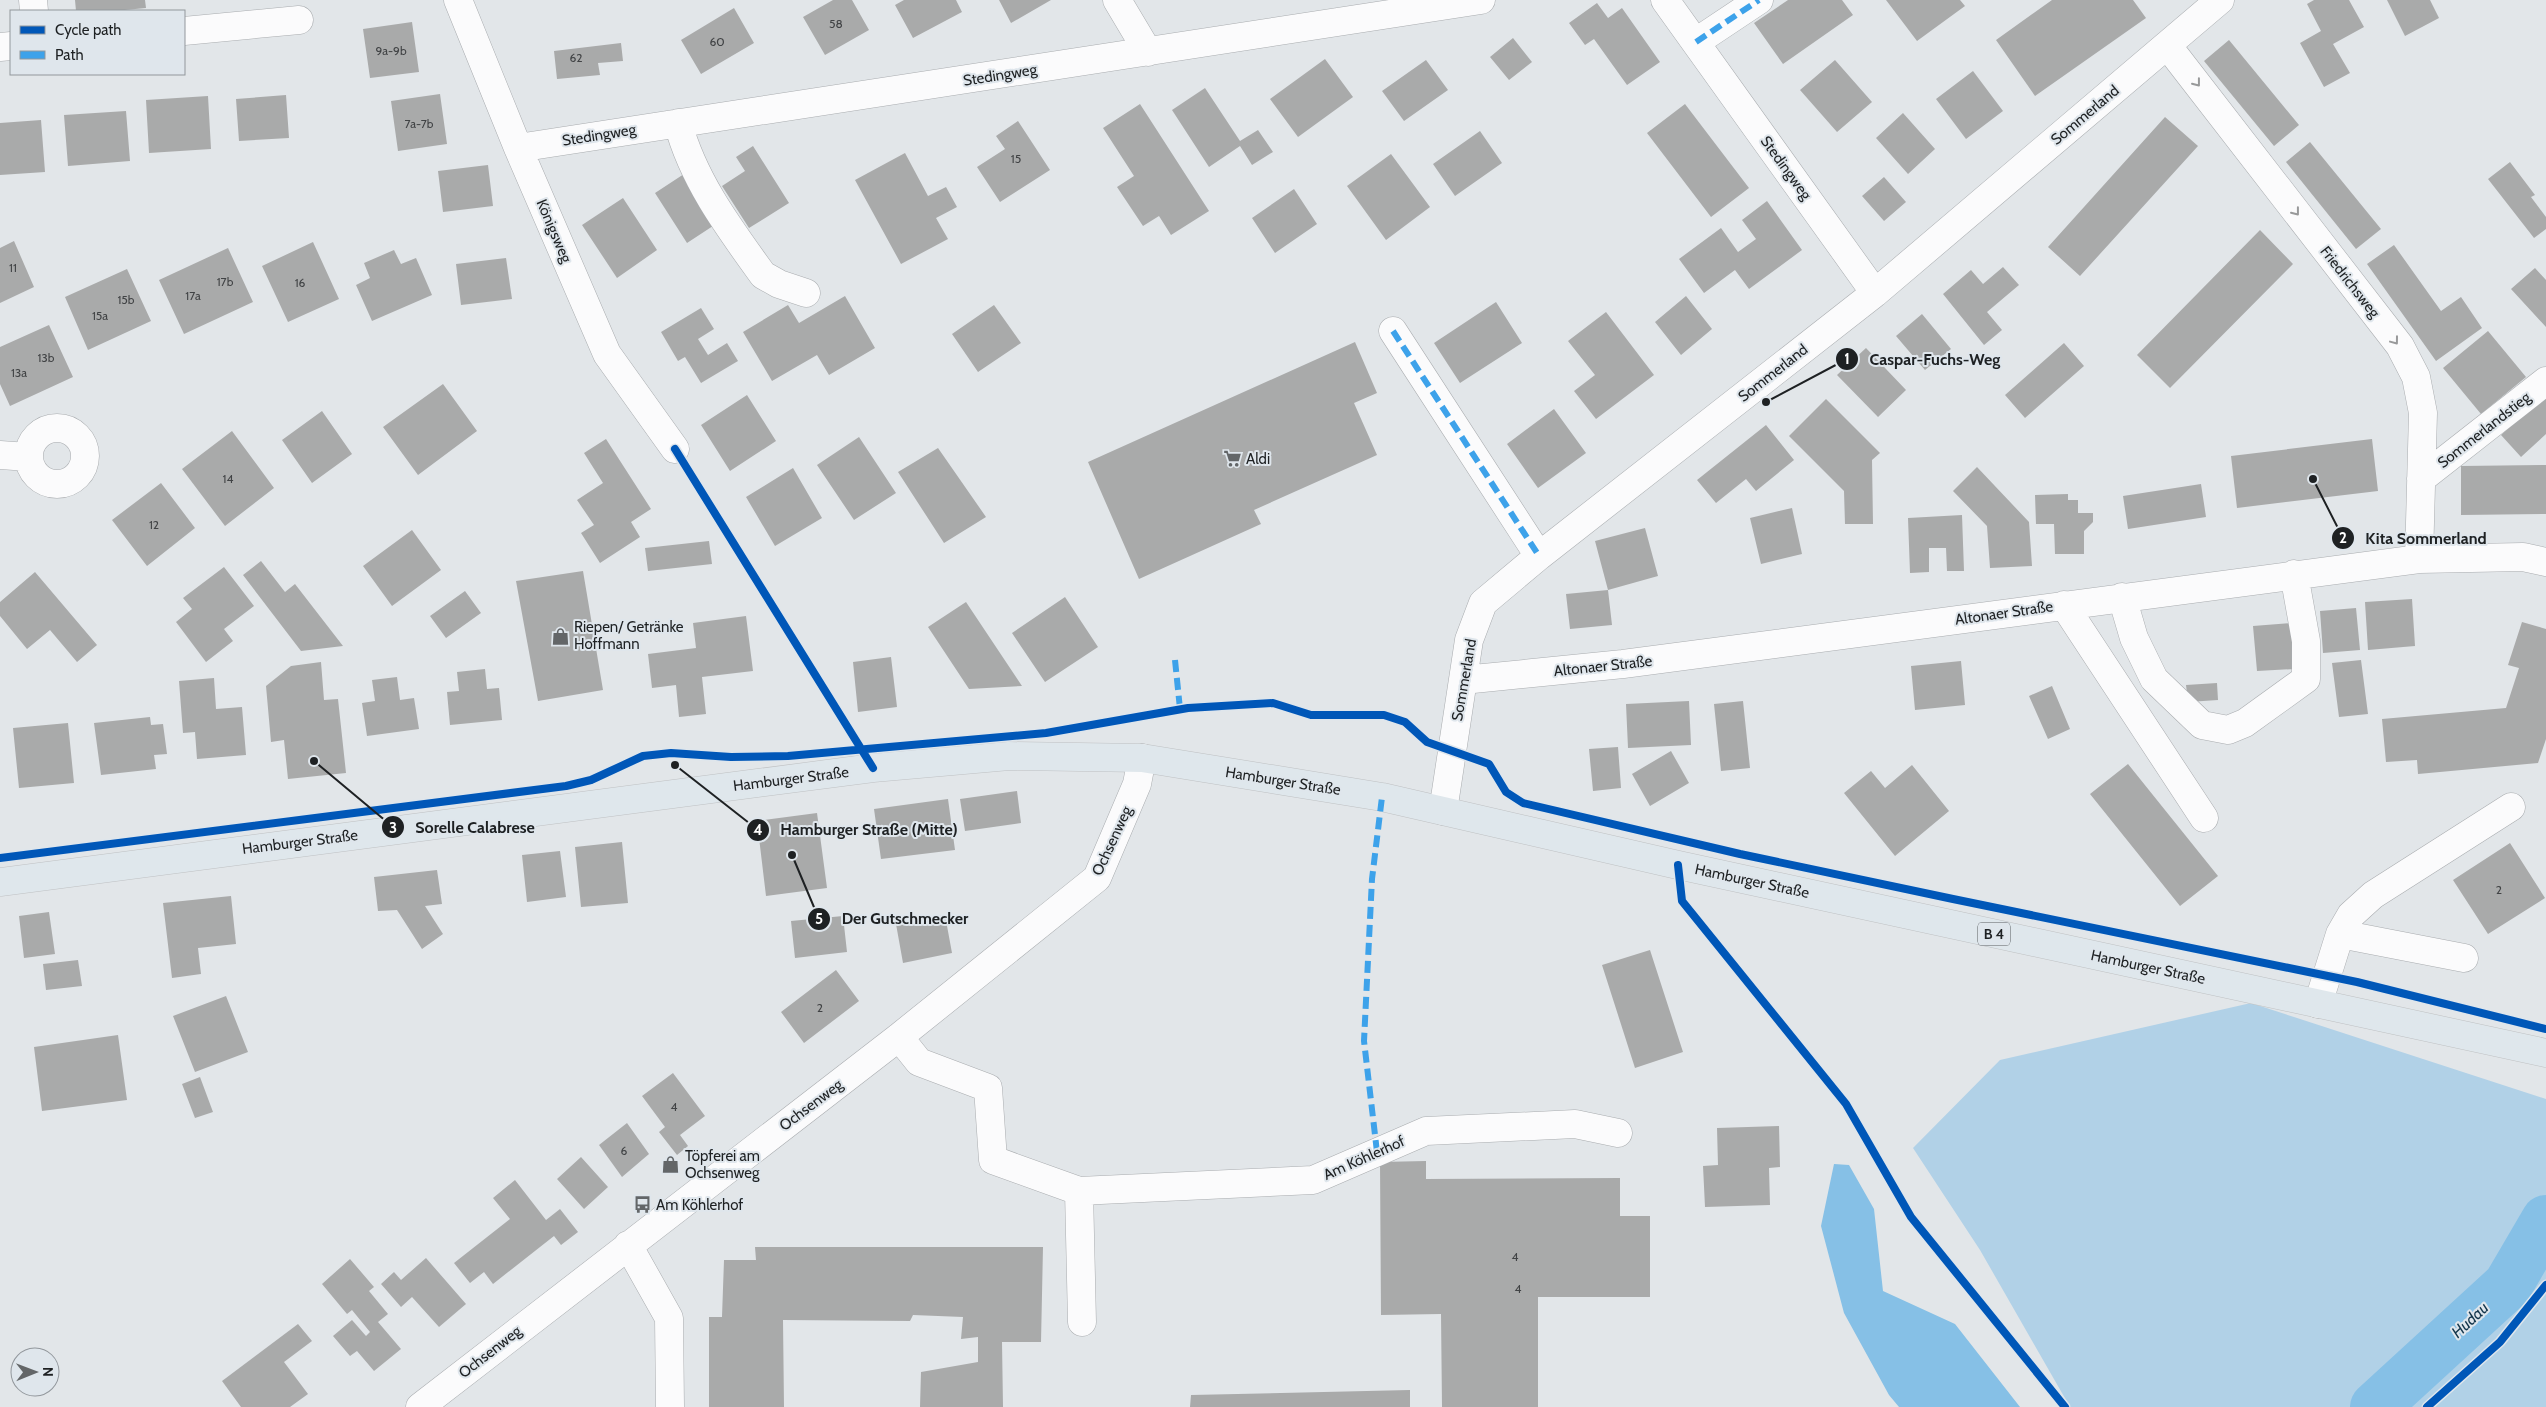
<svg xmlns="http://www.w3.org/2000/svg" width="2546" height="1407" font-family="Cabin,sans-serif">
	<rect width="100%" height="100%" fill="#e2e6e9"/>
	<!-- green -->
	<path fill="#b1d1e7" d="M2251,1003L2546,1099V1407H2070L1980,1250L1913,1148L2000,1060Z"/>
	<!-- water -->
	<path fill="#86c0e6" d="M1834,1164L1849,1165L1874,1209L1883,1291L1955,1324L2020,1407H1899L1889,1395L1844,1313L1821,1226Z"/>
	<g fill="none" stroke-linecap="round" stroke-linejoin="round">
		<!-- river -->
		<path stroke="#86c0e6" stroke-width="50" d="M2375,1407L2508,1285L2546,1220"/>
	</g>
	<!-- building -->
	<path fill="#a9aaaa" d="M75,0H145L146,8L114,11H76Z
		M833,0H852L869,30L825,55L803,17Z
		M904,0H956L962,12L913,38L895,5Z
		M999,0H1051L1011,23Z
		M1788,0H1842L1853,15L1783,64L1754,23Z
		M1886,0H1960L1965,6L1917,41Z
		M2052,0H2133L2146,18L2035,96L1996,40Z
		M2314,0H2349L2364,27L2333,44L2350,73L2324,87L2300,43L2321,31L2307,4Z
		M2387,0H2430L2439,18L2405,36Z
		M1597,3L1608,18L1622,8L1660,62L1627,85L1594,39L1585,45L1569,23Z
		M734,8L754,43L701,74L681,40Z
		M412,22L419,72L370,78L363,29Z
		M1513,38L1532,62L1509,80L1490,57Z
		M2229,40L2299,125L2274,146L2204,61Z
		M621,43L623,61L598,63L600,75L557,79L554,51Z
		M1325,59L1353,97L1298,137L1270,99Z
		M1426,60L1448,90L1404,121L1382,91Z
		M1835,60L1872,102L1837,132L1800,90Z
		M1973,71L2003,111L1966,139L1936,99Z
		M1205,88L1240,141L1258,130L1273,152L1252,165L1240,146L1209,167L1172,110Z
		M440,94L447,144L398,151L391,101Z
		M286,95L289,138L239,141L236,99Z
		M208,96L211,149L149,153L146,100Z
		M1140,104L1209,211L1171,235L1159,216L1143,226L1117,187L1134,176L1103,128Z
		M1685,104L1749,188L1711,217L1647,133Z
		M126,111L130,161L68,166L64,115Z
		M1903,113L1935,149L1908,174L1876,138Z
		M2165,117L2198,146L2080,276L2048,247Z
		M41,120L45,172L0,175V123Z
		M1018,121L1050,170L1000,202L977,167L1005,149L996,136Z
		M1480,131L1502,163L1455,196L1433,164Z
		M2310,142L2381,229L2356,249L2286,162Z
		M753,146L789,203L749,228L722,186L745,171L736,157Z
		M905,153L928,196L946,187L957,207L936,218L948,239L901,264L855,180Z
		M1391,154L1430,207L1386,240L1347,186Z
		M2510,162L2535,195L2531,197L2546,217V229L2534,238L2488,179Z
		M488,165L493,206L443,212L438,171Z
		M684,174L716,224L687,243L655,193Z
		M1884,177L1906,202L1884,221L1862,196Z
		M1294,189L1317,224L1275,253L1252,218Z
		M623,198L657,250L617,278L582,225Z
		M1767,201L1802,250L1749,289L1735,270L1704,293L1679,259L1721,228L1738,252L1756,239L1742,220Z
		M2260,230L2293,264L2170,388L2137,355Z
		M14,241L34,287L0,303V248Z
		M313,242L339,299L288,322L262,266Z
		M2394,245L2441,311L2461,297L2482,328L2436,361L2367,264Z
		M228,248L253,302L184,334L159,280Z
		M394,250L401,264L416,258L432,295L372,321L356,285L370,278L364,263Z
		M506,258L512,299L461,305L456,264Z
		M2003,267L2019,285L1987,312L2002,330L1984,345L1943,294L1971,270L1983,284Z
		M2535,268L2546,280V327L2511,289Z
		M127,269L151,321L88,350L65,297Z
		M845,296L875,348L829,375L817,355L772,381L743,332L788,305L799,323Z
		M1686,296L1712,329L1681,355L1655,322Z
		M1496,302L1522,343L1460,383L1434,343Z
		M994,305L1021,343L978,372L952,334Z
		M701,308L714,329L698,339L708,355L727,343L738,361L701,383L685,357L678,361L661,332Z
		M1606,312L1654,375L1596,419L1574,391L1595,375L1568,341Z
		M1922,314L1951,349L1925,370L1896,336Z
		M49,325L73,377L10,406L0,384V347Z
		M2488,331L2526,377L2481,414L2443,368Z
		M1355,342L1377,393L1354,403L1377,455L1254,510L1261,524L1139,579L1088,462Z
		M2064,343L2084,366L2025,418L2005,395Z
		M1866,348L1906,390L1878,417L1837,375Z
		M443,384L477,431L418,475L383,427Z
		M2546,394V434L2521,457L2501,435Z
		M747,395L776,441L730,471L701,425Z
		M1826,399L1880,453L1872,460L1873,524H1845L1844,491L1789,436Z
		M1554,409L1586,453L1538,488L1507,444Z
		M322,411L352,454L312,483L282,440Z
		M1766,425L1794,460L1756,491L1746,479L1716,503L1697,480Z
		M232,431L274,488L225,526L182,469Z
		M859,437L896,493L854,520L817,465Z
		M606,439L651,509L631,522L640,537L600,563L581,533L594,525L577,500L603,483L584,453Z
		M2372,439L2378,491L2237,508L2231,456Z
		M938,448L986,517L944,543L898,472Z
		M2546,465V514L2461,515V466Z
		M1977,467L2029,522L2032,566L1990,568L1987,526L1953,491Z
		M793,468L822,518L775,546L746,497Z
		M161,483L195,528L147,566L112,520Z
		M2201,484L2206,517L2128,529L2123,496Z
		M2068,494V500H2078V513H2093V522L2084,531V554H2055L2054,524H2036L2035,495Z
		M1792,508L1802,554L1761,564L1750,518Z
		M1962,515L1964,571H1947L1946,548H1929V572L1910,573L1908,518Z
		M1645,528L1658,576L1608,590L1595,541Z
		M412,530L441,570L392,606L363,566Z
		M709,541L712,564L648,571L645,548Z
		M261,561L285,592L295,584L343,646L301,651L243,575Z
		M224,567L254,606L224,629L233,641L206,662L176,622L192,609L183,598Z
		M583,571L603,690L538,701L516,581Z
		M35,572L97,645L77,662L50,630L27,649L0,616V602Z
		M1608,590L1612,625L1570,629L1566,594Z
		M465,591L481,613L446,638L430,616Z
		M1065,597L1098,647L1045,682L1012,633Z
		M2412,599L2415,646L2368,650L2365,602Z
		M966,602L1022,686L969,689L928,627Z
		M2356,608L2360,650L2323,653L2320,611Z
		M746,616L753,671L702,677L706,714L679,717L676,685L652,688L648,654L696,648L693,623Z
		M2522,622L2546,629V739L2538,763L2418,774L2417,760L2386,762L2382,719L2506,708L2519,668L2508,665Z
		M2292,623L2295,669L2257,671L2253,626Z
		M891,657L897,707L858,712L853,662Z
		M2361,660L2368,714L2339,717L2332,663Z
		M1961,661L1965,705L1915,710L1911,666Z
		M321,662L324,700L338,699L346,773L288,779L284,740L271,742L266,686L291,666Z
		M485,669L487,689L499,688L502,720L450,725L447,692L459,691L457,672Z
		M397,677L400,700L414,698L419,729L367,736L362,703L375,701L372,680Z
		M214,678L216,709L242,707L246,755L197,759L195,732L183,733L179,681Z
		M2217,683L2218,700L2188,702L2186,685Z
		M2052,686L2070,729L2048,739L2029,696Z
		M1689,701L1691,745L1628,748L1626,704Z
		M1743,701L1750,768L1721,771L1714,704Z
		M150,717L151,725L163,724L167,754L154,755L156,769L101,775L94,723Z
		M68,723L74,783L19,788L13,728Z
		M1618,747L1621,788L1593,791L1589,749Z
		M1671,751L1689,783L1650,806L1632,774Z
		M2128,764L2218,876L2180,906L2090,794Z
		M1912,765L1949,811L1895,856L1844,793L1871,771L1885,788Z
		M1017,791L1021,823L965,831L960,799Z
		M948,799L955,850L881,859L874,809Z
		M817,813L827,888L766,896L757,821Z
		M622,842L628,903L581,907L575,847Z
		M2510,843L2545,898L2488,934L2453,880Z
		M560,851L566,897L527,902L522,855Z
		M437,870L442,904L425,906L443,934L422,949L397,910L378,911L374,877Z
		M231,896L236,944L198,948L201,974L172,978L163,903Z
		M49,912L55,954L24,958L19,916Z
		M945,915L952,953L903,963L896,924Z
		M843,916L847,952L795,958L791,921Z
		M1650,950L1683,1052L1635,1068L1602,965Z
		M78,960L82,986L46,990L43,964Z
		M836,970L859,1001L804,1043L781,1012Z
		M226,996L248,1052L195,1072L173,1016Z
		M118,1035L127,1100L42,1111L34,1047Z
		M673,1073L705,1116L680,1135L688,1146L677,1155L659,1132L665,1127L642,1096Z
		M200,1077L213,1112L195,1118L182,1084Z
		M627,1123L649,1154L622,1177L599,1145Z
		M1779,1126L1780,1167L1769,1168L1770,1205L1705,1207L1703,1166L1718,1165L1717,1128Z
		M581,1157L608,1187L584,1209L557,1179Z
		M1426,1161V1179L1620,1178V1216H1650V1297H1538V1407H1442L1441,1314L1381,1315L1380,1162Z
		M515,1180L546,1220L560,1209L578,1232L561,1245L554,1236L493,1284L484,1272L470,1283L454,1263L510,1219L493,1198Z
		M755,1247H1043L1041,1342H1002L1003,1407H920L921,1372L978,1362V1337L961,1339L963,1317L913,1315L910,1321L783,1320L784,1407H709V1317H722L724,1260H756Z
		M426,1258L466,1304L439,1327L412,1297L401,1307L381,1284L394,1272L401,1280Z
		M350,1259L374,1287L369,1291L388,1314L378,1322L401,1349L374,1371L357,1351L350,1356L333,1336L352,1320L366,1336L370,1332L352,1310L347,1314L322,1284Z
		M298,1324L312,1341L284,1362L308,1394L290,1407H241L222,1381Z
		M1410,1390V1407H1190L1191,1395Z"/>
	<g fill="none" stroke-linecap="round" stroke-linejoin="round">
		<defs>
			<path id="minor" d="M33,0L34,11
				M458,0L518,148L607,354L675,449
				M1117,0L1148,52
				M1665,0L1875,293
				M184,31L299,20
				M1696,42L1759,0
				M2167,45L2400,346L2416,377L2423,413L2419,559
				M0,47L11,46
				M678,123C693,180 729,228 763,275L779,284L806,293
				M518,148L1481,0
				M1393,331L1539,556
				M29 456a28 28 0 1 1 56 0a28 28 0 1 1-56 0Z
				M0,455L28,457
				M2421,479L2546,381
				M2122,597L2134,638L2154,679L2202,725L2228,730L2245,723L2306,679V641L2294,574
				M2064,605L2204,818
				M1463,680L1623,664L2419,559L2523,557L2546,562
				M1443,811L1469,640L1483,603L1539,556L1875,293L2220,0
				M2340,934L2464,958
				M2318,1004L2340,934L2351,915L2373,895L2511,807
				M899,1037L919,1062L988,1088L993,1160L1079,1191L1082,1322
				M1079,1191L1313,1180L1426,1131L1575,1124L1618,1133
				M628,1245L669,1318L670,1407
				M420,1407L899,1037L1097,878L1137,784L1142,758"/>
			<path id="major" d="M0,882L873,768L1009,756L1142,758L1382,797L1678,865L2546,1053"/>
		</defs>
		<!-- minor casing -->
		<use href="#minor" stroke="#a9acaf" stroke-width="29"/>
		<!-- major casing -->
		<use href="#major" stroke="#bfc1c3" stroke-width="29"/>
		<!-- minor -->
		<use href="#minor" stroke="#fbfbfc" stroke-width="28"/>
		<!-- major -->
		<use href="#major" stroke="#dfe7ec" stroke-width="28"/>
		<!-- quiet -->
		<path stroke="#3da2ea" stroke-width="6" stroke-dasharray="12 6" stroke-linecap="butt" d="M1696,42L1759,0
			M1393,331L1539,556
			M1175,660L1180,709
			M1377,1152L1364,1041L1372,879L1382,797"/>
		<defs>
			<path id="cycleway" d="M675,449L873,768
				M0,858L566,786L591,780L643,756L671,753L731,757L788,756L1046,733L1188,708L1273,703L1311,715H1384L1405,722L1427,742L1489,764L1506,792L1523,803L1740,854L1953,899L2357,982L2546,1029
				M1678,865L1682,901L1846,1104L1911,1217L2065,1407
				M2427,1407L2500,1342L2546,1285"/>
		</defs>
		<!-- cycleway casing -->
		<use href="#cycleway" stroke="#dfe6ec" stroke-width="11"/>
		<!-- cycleway -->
		<use href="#cycleway" stroke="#0057b8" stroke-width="8"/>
	</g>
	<!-- one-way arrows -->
	<defs><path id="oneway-chevron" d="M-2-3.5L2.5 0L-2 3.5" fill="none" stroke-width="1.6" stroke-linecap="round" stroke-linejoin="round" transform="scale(1.25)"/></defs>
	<g stroke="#98999a">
		<use href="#oneway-chevron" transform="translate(2197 83) rotate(52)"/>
		<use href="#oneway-chevron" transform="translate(2296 212) rotate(52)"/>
		<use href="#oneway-chevron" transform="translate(2395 341) rotate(53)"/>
	</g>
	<!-- icons -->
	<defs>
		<symbol id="supermarket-bare" viewBox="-9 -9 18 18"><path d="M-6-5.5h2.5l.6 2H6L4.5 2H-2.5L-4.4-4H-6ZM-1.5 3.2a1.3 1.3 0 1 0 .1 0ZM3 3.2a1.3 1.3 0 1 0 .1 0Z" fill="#636668" stroke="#dfe6ec" stroke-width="2.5" paint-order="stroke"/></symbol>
		<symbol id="shop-bare" viewBox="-9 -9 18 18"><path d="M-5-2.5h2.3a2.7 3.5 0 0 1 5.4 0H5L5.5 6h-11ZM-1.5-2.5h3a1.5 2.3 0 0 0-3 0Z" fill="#636668" stroke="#dfe6ec" stroke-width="2.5" paint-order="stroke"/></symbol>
		<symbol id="bus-bare" viewBox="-9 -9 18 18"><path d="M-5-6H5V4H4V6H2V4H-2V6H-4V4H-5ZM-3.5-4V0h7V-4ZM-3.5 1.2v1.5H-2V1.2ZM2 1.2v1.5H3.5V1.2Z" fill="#636668" stroke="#dfe6ec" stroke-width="2.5" paint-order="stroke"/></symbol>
	</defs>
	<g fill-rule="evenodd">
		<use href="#supermarket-bare" x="1220" y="446" width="25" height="25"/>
		<use href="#shop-bare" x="548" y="624" width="25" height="25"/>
		<use href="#shop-bare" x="658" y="1152" width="25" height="25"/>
		<use href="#bus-bare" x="630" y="1192" width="25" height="25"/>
	</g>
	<g text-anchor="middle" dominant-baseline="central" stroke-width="4" stroke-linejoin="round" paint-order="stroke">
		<!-- number labels -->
		<g font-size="12" fill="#414345">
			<text x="836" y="23">58</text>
			<text x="717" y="41">60</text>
			<text x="391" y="50">9a-9b</text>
			<text x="576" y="57">62</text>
			<text x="419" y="123">7a-7b</text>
			<text x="1016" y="158">15</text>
			<text x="13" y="267">11</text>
			<text x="225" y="281">17b</text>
			<text x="300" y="282">16</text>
			<text x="193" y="295">17a</text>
			<text x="126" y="299">15b</text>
			<text x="100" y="315">15a</text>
			<text x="46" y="357">13b</text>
			<text x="19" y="372">13a</text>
			<text x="228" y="478">14</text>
			<text x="154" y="524">12</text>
			<text x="2499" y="889">2</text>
			<text x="820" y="1007">2</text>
			<text x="674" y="1106">4</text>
			<text x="624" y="1150">6</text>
			<text x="1515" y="1256">4</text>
			<text x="1518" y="1288">4</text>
		</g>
		<!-- shield labels -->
		<rect fill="#dfe6ec" stroke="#585c5f" stroke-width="1" x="1978" y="922.5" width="32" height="23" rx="4"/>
		<g font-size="14" font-weight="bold" fill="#1e2123">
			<text x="1994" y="934">B 4</text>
		</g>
		<!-- street labels -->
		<g font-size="15" fill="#1e2123" stroke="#dfe6ec">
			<text transform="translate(1000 75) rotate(-9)">Stedingweg</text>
			<text transform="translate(2085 115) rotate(-40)">Sommerland</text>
			<text transform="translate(599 135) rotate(-9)">Stedingweg</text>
			<text transform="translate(1786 168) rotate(54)">Stedingweg</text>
			<text transform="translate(554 231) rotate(67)">Königsweg</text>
			<text transform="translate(2350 282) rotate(52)">Friedrichsweg</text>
			<text transform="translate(1773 373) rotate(-38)">Sommerland</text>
			<text transform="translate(2484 430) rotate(-38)">Sommerlandstieg</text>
			<text transform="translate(2004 613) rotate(-8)">Altonaer Straße</text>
			<text transform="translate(1603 666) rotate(-6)">Altonaer Straße</text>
			<text transform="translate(1464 680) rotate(-80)">Sommerland</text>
			<text transform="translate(791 779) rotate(-7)">Hamburger Straße</text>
			<text transform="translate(1283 781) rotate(9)">Hamburger Straße</text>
			<text transform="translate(1112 841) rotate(-65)">Ochsenweg</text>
			<text transform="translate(300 842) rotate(-7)">Hamburger Straße</text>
			<text transform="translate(1752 881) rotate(12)">Hamburger Straße</text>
			<text transform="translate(2148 967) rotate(12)">Hamburger Straße</text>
			<text transform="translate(811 1105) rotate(-37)">Ochsenweg</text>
			<text transform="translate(1364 1158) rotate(-24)">Am Köhlerhof</text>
			<text transform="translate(490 1352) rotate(-38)">Ochsenweg</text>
		</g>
		<!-- poi labels -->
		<g font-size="15" fill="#1e2123" stroke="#dfe6ec" text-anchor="start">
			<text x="1246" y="459">Aldi</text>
			<text x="574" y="627">Riepen/ Getränke<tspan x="574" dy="17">Hoffmann</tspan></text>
			<text x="685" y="1156">Töpferei am<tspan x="685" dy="17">Ochsenweg</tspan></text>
			<text x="656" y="1205">Am Köhlerhof</text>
		</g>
		<!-- water labels -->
		<g font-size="16" font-style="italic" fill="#12354b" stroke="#dfe6ec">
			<text transform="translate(2470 1320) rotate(-43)">Hudau</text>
		</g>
	</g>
	<!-- callouts -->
	<path fill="none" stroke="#1e2123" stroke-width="2" d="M1766 402L1847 359M2313 479L2343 538M314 761L393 827M675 765L758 830M792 855L819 919"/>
	<g fill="#1e2123" stroke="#dfe6ec" stroke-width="2">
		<circle cx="1766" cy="402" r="5"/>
		<circle cx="2313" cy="479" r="5"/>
		<circle cx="314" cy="761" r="5"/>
		<circle cx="675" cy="765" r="5"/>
		<circle cx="792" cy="855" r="5"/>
		<circle cx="1847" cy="359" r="12"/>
		<circle cx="2343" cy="538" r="12"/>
		<circle cx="393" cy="827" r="12"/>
		<circle cx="758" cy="830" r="12"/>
		<circle cx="819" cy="919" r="12"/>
	</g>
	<g font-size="15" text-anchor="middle" font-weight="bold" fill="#fff">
		<text x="1847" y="364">1</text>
		<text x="2343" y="543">2</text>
		<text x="393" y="833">3</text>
		<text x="758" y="835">4</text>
		<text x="819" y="924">5</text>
	</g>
	<g font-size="16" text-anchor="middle" font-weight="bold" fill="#1e2123" stroke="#dfe6ec" stroke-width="4" stroke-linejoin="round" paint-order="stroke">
		<text x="1935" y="365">Caspar-Fuchs-Weg</text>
		<text x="2426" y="544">Kita Sommerland</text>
		<text x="475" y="833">Sorelle Calabrese</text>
		<text x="869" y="835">Hamburger Straße (Mitte)</text>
		<text x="905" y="924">Der Gutschmecker</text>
	</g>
	<!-- legend -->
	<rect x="10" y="10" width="175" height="65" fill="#dfe6ec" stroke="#92979c"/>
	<rect x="20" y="26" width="25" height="8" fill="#0057b8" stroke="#92979c"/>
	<text x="55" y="35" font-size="15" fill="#1e2123">Cycle path</text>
	<rect x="20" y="51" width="25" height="8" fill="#3da2ea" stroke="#92979c"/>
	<text x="55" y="60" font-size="15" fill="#1e2123">Path</text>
	<!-- north arrow -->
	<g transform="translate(35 1372) rotate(89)"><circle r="24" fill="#dfe6ec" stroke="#92979c"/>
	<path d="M0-4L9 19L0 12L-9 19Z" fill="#636668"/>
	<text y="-8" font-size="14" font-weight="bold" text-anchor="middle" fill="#1e2123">N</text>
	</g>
</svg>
